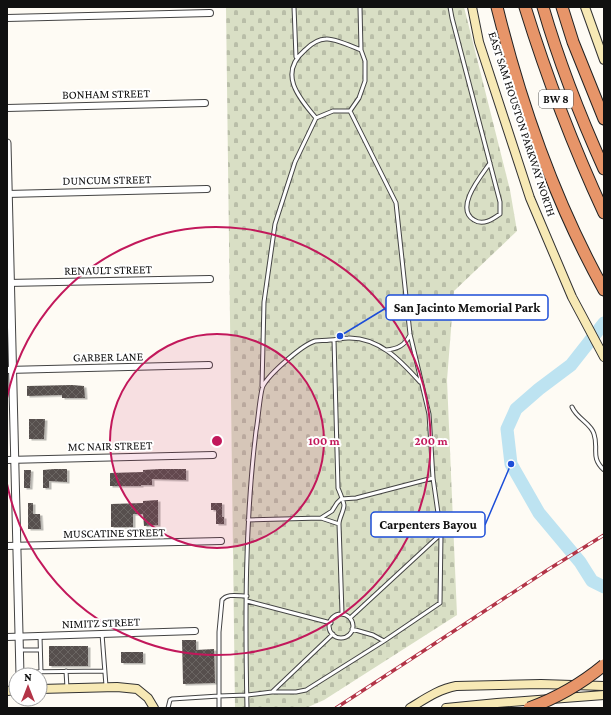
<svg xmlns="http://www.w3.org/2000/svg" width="611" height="715" font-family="'Crimson Pro',serif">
	<defs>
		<pattern id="cemetery-stones" width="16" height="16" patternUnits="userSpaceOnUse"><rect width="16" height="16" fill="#d9dfc5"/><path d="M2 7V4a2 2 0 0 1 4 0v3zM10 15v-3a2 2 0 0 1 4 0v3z" fill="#b9bea8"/></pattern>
		<pattern id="building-cross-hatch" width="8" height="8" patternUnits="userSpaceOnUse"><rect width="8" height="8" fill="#57504d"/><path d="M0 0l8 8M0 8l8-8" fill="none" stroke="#6a6562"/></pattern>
		<filter id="shadow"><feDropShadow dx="2.5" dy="1.5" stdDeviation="0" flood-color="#0004"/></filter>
	</defs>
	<rect width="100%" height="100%" fill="#fefbf4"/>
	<!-- cemetery -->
	<path fill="url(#cemetery-stones)" d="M226,7H464L510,190L517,231L454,291L447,380L457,615L324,700L306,708H235Z"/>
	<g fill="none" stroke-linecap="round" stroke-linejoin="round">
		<!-- river -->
		<path stroke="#bde3f1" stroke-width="13" d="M604,323L571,365L539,389L516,409L507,429L511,464L539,513L580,562L592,581L604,587"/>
	</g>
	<!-- building -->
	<path fill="url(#building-cross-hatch)" filter="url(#shadow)" d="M72,385L84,386L85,398H62V395L27,396V386Z
		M29,419H45L44,439H29Z
		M54,469H67V482L49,481V488H43V470Z
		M160,469H186V480L152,479V485H141V486H110V473L143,472V470Z
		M24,470H31L30,488H24Z
		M158,500V525L144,526L143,514H133V527H111V504L143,503V501Z
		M28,503H33V514H40L41,529H28Z
		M211,503H222V517H224V524H216V510H211Z
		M182,640H196V650L214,649L215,683L183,684Z
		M49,646H88V666H49Z
		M121,652H143V663H121Z"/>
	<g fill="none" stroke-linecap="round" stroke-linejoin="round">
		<defs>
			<path id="service" d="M294,7L296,57
				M450,7L452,18L500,202V214C493,219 483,226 474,220C454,208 481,176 490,163
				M316,118C298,97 278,73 305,50C311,44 318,39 326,39C333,38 354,47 361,50
				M334,340L338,488C340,493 343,500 344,505C344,511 339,518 339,524L342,613
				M386,350C398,349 405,345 410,335
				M262,386L264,302L275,224L295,162L316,118L333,111H350L359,98L365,81V61L361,50L360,7
				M572,407C577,419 591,423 594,434C599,449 590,457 604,470
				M321,518L332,511L337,503L341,499L356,498L433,478
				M248,520L321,518L339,524
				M247,601L331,623
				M329 626a12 12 0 1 1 24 0a12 12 0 1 1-24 0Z
				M350,618L441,534L433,478L429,414L410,334L396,203L350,111
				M352,629L373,635L384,641L440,603L441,534
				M102,634L106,686
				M40,636L41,672
				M20,650H40
				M66,671L67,688
				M21,672L105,671
				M272,692H296L306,690L384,641
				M168,708L170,700L172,699L219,696V632L222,600C227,593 238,596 247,596
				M219,708V696L247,695L272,692L333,634
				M247,708C245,616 245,522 256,431C258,422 260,392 263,386C269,374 302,345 315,341C319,340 325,341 330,340C336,340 342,338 348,338C379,337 401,361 420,382"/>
			<path id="minor" d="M7,18L210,13
				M7,108L205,103
				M7,194L207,189
				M7,283L210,279
				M7,370L209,365
				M7,460L213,455
				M7,546L221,541
				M7,637L195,631"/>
			<path id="tertiary" d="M7,143L20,675"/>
			<path id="secondary" d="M472,7L479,42L530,198L572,297L604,357
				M585,7L604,60
				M40,689L117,687L137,689L148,698L154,708
				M7,691L16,690
				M410,708C425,699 439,689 456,686L541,684L604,686
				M446,708L497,703L604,695"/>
			<path id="motorway" d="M497,7C521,105 555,202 604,290
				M525,7C547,78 573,146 604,213
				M543,7C559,62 580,116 604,169
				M562,7L573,42L604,119"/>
		</defs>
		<!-- service casing -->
		<use href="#service" stroke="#434343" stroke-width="5"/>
		<!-- minor casing -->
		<use href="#minor" stroke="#434343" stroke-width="8"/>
		<!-- tertiary casing -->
		<use href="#tertiary" stroke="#434343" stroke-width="9"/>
		<!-- secondary casing -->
		<use href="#secondary" stroke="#323232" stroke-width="10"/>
		<!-- motorway casing -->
		<use href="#motorway" stroke="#212121" stroke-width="13"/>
		<!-- service -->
		<use href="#service" stroke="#fff" stroke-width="3"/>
		<!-- minor -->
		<use href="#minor" stroke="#fff" stroke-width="6"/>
		<!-- tertiary -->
		<use href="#tertiary" stroke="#fff" stroke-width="7"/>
		<!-- secondary -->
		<use href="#secondary" stroke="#f7e9b5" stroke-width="8"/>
		<!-- motorway -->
		<use href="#motorway" stroke="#e79569" stroke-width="11"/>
		<defs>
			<path id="rail" d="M336,708L549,569L604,535"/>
		</defs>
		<!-- rail casing -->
		<use href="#rail" stroke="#b33447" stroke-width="3.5"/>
		<!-- rail -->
		<use href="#rail" stroke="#fff" stroke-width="2" stroke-dasharray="6" stroke-linecap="butt"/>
		<defs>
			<path id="motorway-bridge" d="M529,708C557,698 581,684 604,665"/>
		</defs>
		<!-- motorway-bridge casing -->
		<use href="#motorway-bridge" stroke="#212121" stroke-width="13" stroke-linecap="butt"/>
		<!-- motorway-bridge -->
		<use href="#motorway-bridge" stroke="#e79569" stroke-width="11"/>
	</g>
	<!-- distance rings -->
	<circle cx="217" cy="441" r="107" fill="#c2185b" fill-opacity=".12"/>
	<g fill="none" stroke="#c2185b" stroke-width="2">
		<circle cx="217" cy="441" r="107"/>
		<path d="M7 398A214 214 0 1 1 7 484"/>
	</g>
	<g text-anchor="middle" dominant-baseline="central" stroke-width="4" stroke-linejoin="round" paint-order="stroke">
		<!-- shield labels -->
		<rect fill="#fff" stroke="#585858" stroke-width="1" x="539" y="90" width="34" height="18" rx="3"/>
		<g font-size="11" font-weight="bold" fill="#101010">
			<text x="556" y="99">BW 8</text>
		</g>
		<!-- street labels -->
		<g font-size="12" fill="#101010" stroke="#fff">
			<text transform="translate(106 94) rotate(-1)">BONHAM STREET</text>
			<text transform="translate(522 124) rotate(72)">EAST SAM HOUSTON PARKWAY NORTH</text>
			<text transform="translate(107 180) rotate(-1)">DUNCUM STREET</text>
			<text transform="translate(108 270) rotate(-1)">RENAULT STREET</text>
			<text transform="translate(108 357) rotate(-1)">GARBER LANE</text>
			<text transform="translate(110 446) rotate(-1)">MC NAIR STREET</text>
			<text transform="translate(114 533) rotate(-1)">MUSCATINE STREET</text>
			<text transform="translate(101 623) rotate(-2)">NIMITZ STREET</text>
		</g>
	</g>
	<circle cx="217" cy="441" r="6" fill="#c2185b" stroke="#fff" stroke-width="2"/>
	<g font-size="12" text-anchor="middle" font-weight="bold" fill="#c2185b" stroke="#fff" stroke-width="4" stroke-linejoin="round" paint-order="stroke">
		<text x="324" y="445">100 m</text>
		<text x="431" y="445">200 m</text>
	</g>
	<!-- callouts -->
	<path fill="none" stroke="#1d4ed8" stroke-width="1.5" d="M340 336L386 308M511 464L485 525"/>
	<g fill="#1d4ed8" stroke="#fff" stroke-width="1.5">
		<circle cx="340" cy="336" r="4"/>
		<circle cx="511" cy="464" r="4"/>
	</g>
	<g fill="#fff" stroke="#1d4ed8" stroke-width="1.5">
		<rect x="386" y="295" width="162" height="25" rx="4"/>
		<rect x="371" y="512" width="114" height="25" rx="4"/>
	</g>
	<g font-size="13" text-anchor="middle" font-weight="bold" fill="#101010">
		<text x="467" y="312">San Jacinto Memorial Park</text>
		<text x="428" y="529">Carpenters Bayou</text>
	</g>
	<!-- border -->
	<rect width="611" height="715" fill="none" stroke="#101010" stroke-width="16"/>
	<!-- north arrow -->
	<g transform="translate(28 687)"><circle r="19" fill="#ffffff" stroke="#9f9f9f"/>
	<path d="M0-3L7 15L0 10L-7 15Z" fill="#b33447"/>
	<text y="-6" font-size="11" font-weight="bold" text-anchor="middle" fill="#101010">N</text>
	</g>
</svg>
